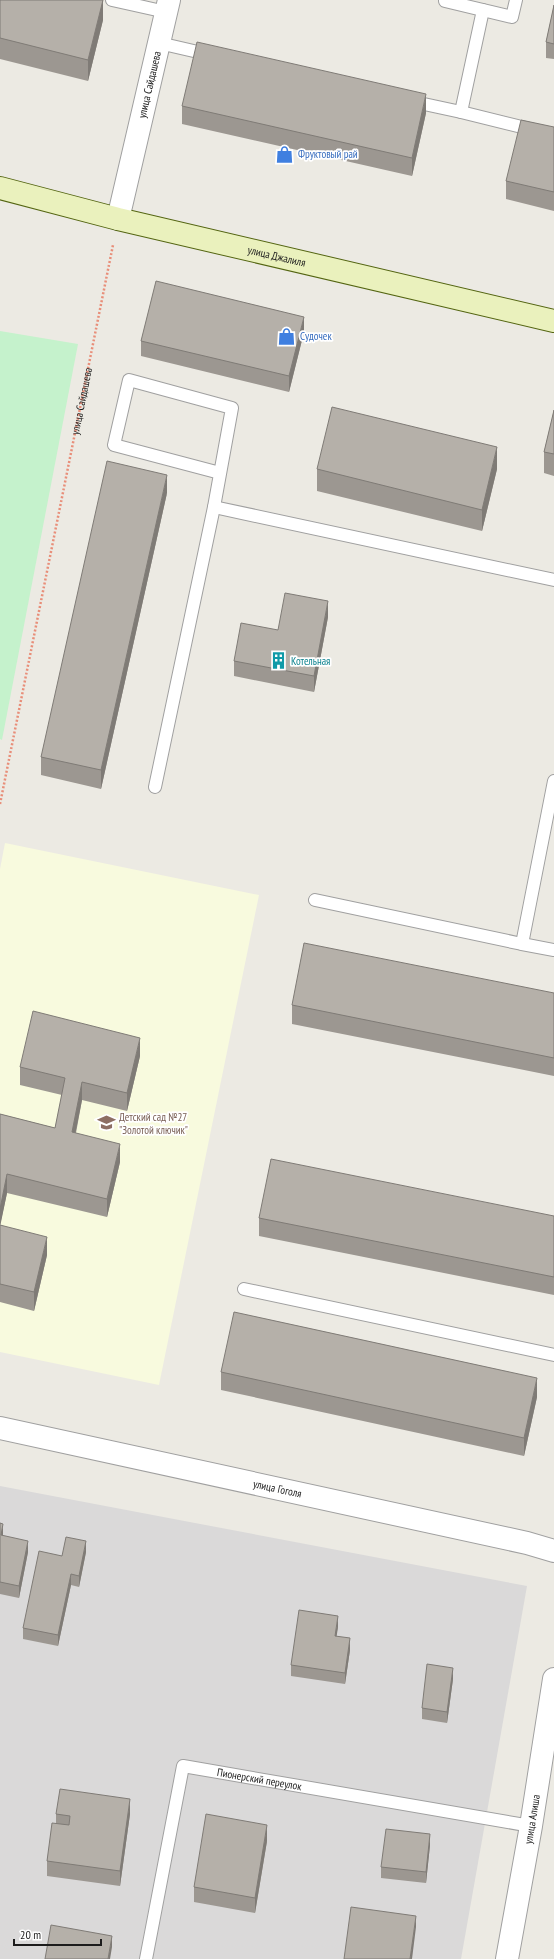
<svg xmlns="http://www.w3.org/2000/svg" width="554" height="1959" font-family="'PT Sans Narrow',sans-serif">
	<rect width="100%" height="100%" fill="#eceae3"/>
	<!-- residential -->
	<path fill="#dad9d9" d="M0,1486L527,1586L461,1959H0Z"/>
	<!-- education -->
	<path fill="#f8fade" d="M5,843L259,895L159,1385L0,1352V869Z"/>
	<!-- park -->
	<path fill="#c5f2cc" d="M0,331L78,344L2,740L0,739Z"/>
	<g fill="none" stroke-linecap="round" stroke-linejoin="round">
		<defs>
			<g id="service">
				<path d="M112,0L166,12"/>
				<path d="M445,1L512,17L516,0"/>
				<path d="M159,43L211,55"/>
				<path d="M410,101L461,112L483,10"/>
				<path d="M461,112L554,135"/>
				<path d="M220,473L114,445L129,380L232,408L214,507L554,580"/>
				<path d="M554,781L522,944L554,950"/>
				<path d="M155,787L214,507"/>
				<path d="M315,900L522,944"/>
				<path d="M244,1289L554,1355"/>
				<path id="s2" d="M146,1959L183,1766L531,1826"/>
			</g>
			<g id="minor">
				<path id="s3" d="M118,219L169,0"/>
				<path id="s4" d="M0,1428L527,1543L554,1551"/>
				<path id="s5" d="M507,1959L531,1826L554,1679"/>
			</g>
			<g id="secondary">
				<path id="s6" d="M0,188L118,219L554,321"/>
			</g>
		</defs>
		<!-- service casing -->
		<use href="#service" stroke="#a0a0a0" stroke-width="14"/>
		<!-- minor casing -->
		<use href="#minor" stroke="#a0a0a0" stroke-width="24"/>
		<!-- secondary casing -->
		<use href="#secondary" stroke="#546512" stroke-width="24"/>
		<!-- path -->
		<path stroke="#e88e79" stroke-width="2.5" stroke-dasharray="2 2" stroke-linecap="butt" id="s1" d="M0,804L113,245"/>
		<!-- service -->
		<use href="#service" stroke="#fff" stroke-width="12"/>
		<!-- minor -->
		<use href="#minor" stroke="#fff" stroke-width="22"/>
		<!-- secondary -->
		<use href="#secondary" stroke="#eaf1bd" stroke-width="22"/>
	</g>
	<!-- wall -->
	<path fill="#9c9791" d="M0,0H103V20L88,81L0,59Z
		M554,5V59L546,58V42Z
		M182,106L426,113L412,176L182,124Z
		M554,127V211L506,199V181Z
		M304,332L289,392L141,356V341Z
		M554,410V476L544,473V452Z
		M317,469H497L482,531L317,491Z
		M167,493L101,789L41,775V757Z
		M328,617L314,692L234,676V661L278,630Z
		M554,993V1076L292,1024V1005Z
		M140,1056L127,1111L82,1100L76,1133L120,1162L107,1217L7,1193L0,1225L47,1255L34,1311L0,1302V1114L55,1128L62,1095L20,1085V1067Z
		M554,1216V1295L259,1236V1218Z
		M221,1372L537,1397L524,1456L221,1390Z
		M0,1523L3,1536L28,1552L19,1598L0,1594Z
		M86,1552L79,1587L71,1585L58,1646L23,1639V1628L62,1556Z
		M338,1627L336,1636L350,1650L345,1684L291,1676V1665Z
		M453,1679L447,1723L422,1719V1708Z
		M56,1814H130L120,1886L47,1876V1861L56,1823Z
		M267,1841L255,1913L194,1902V1887Z
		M430,1845L426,1883L381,1878V1867Z"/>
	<!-- shaded-wall -->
	<path fill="#7f7b76" d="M103,0V20L88,81V60Z
		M426,94V113L412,176V158Z
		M304,317V332L289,392V376Z
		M497,447V469L482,531V510Z
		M167,475V493L101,789V770Z
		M328,601V617L314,692V676Z
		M140,1038V1056L127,1111V1093Z
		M82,1082V1100L72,1150V1132Z
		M120,1144V1162L107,1217V1199Z
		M7,1174V1193L0,1227V1209Z
		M47,1237V1255L34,1311V1292Z
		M537,1378V1397L524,1456V1438Z
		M3,1524V1535L1,1546V1535Z
		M28,1541V1552L19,1598V1586Z
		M86,1541V1552L79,1587V1576Z
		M71,1574V1585L58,1646V1635Z
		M338,1616V1627L335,1647V1636Z
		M350,1638V1650L345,1684V1673Z
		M453,1668V1679L447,1723V1712Z
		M130,1799V1814L120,1886V1871Z
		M267,1825V1841L255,1913V1898Z
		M430,1834V1845L426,1883V1872Z
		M416,1916V1927L412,1959H410Z
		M112,1936V1947L110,1959H108Z"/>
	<!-- building -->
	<path fill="#b5b0a9" stroke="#7f7b76" d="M0,0H103L88,60L0,38Z
		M554,5V44L546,42Z
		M197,42L426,94L412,158L182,106Z
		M521,120L554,127V192L506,181Z
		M156,281L304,317L289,376L141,341Z
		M332,407L497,447L482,510L317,469Z
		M554,410V454L544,452Z
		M107,461L167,475L101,770L41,757Z
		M285,593L328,601L314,676L234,661L241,623L278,630Z
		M304,943L554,993V1058L292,1005Z
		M33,1011L140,1038L127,1093L82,1082L72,1132L120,1144L107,1199L7,1174L0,1209V1114L55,1128L65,1078L20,1067Z
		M271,1159L554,1216V1277L259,1218Z
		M0,1225L47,1237L34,1292L0,1284Z
		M234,1312L537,1378L524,1438L221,1372Z
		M0,1523L3,1524L1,1535L28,1541L19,1586L0,1582Z
		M66,1537L86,1541L79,1576L71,1574L58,1635L23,1628L39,1551L62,1556Z
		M299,1610L338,1616L335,1636L350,1638L345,1673L291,1665Z
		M427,1664L453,1668L447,1712L422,1708Z
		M60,1789L130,1799L120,1871L47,1861L52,1823L69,1825L70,1816L56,1814Z
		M206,1814L267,1825L255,1898L194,1887Z
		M386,1829L430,1834L426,1872L381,1867Z
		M351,1907L416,1916L410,1959H344Z
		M51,1925L112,1936L108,1959H45Z"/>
	<!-- icons -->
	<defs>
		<symbol id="shop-bare" viewBox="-9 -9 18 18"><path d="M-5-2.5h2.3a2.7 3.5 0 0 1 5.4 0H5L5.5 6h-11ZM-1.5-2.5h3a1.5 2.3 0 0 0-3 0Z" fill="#3f7fe0" stroke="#fff" stroke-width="2.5" paint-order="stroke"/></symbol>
		<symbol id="building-bare" viewBox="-9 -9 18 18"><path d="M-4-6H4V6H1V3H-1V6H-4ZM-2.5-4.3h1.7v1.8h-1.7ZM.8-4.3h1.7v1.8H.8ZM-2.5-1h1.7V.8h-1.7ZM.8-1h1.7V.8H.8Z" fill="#0f9aa8" stroke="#fff" stroke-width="2.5" paint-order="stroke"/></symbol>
		<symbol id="school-bare" viewBox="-9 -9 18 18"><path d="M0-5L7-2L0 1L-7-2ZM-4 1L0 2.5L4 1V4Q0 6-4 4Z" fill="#8d6e63" stroke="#fff" stroke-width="2.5" paint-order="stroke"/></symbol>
	</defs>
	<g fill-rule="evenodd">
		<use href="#shop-bare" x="272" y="142" width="25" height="25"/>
		<use href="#shop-bare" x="274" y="324" width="25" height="25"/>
		<use href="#building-bare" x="266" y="648" width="25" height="25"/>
		<use href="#school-bare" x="94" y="1110" width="25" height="25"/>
	</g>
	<g text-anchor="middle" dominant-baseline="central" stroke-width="3.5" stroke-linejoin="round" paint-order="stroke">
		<!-- street labels -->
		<g font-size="11" fill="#1c1c1c" stroke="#fff">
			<text stroke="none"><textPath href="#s3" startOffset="138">улица Сайдашева</textPath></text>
			<text stroke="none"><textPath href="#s6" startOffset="285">улица Джалиля</textPath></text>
			<text stroke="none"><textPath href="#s1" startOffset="411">улица Сайдашева</textPath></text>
			<text stroke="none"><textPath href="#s4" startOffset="284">улица Гоголя</textPath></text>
			<text stroke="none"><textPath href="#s2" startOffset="274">Пионерский переулок</textPath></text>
			<text stroke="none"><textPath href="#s5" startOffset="142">улица Алиша</textPath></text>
		</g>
		<!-- shop labels -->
		<g font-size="11" fill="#366cbe" stroke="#fff" text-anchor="start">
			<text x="298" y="154">Фруктовый рай</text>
			<text x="300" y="336">Судочек</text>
		</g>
		<!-- culture labels -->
		<g font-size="11" fill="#0d838f" stroke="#fff" text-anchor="start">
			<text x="291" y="661">Котельная</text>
		</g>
		<!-- education labels -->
		<g font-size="11" fill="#785e54" stroke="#fff" text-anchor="start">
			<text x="119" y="1117">Детский сад №27<tspan x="119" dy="13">"Золотой ключик"</tspan></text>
		</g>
	</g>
	<!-- scale -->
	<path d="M14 1939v6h87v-6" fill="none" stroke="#1c1c1c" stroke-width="2"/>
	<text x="20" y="1939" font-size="12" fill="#1c1c1c" stroke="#ffffff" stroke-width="3" paint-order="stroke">20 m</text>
</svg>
